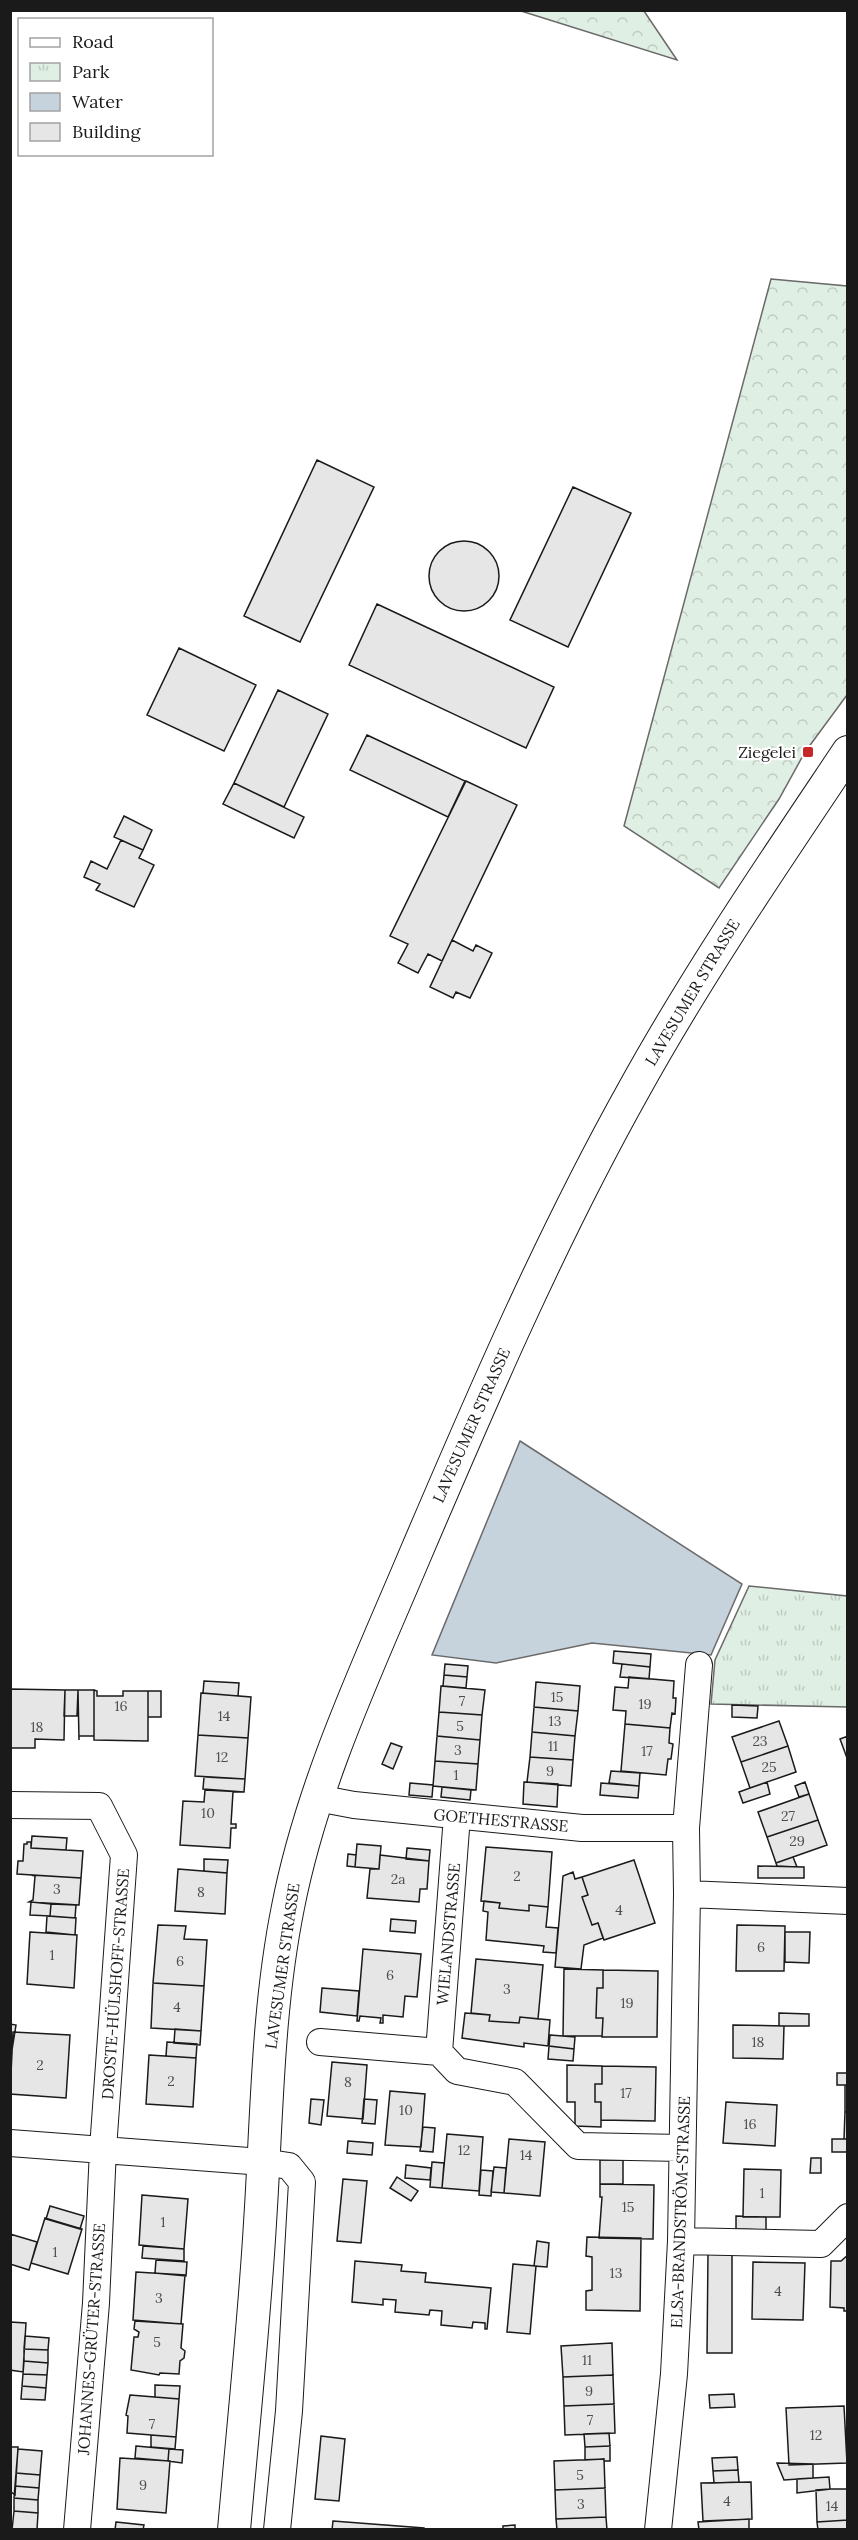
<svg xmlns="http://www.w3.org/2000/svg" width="858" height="2540" font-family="Lora,serif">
	<defs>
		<pattern id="forest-crowns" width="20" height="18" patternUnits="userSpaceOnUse" patternTransform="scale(1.5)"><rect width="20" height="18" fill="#e0efe3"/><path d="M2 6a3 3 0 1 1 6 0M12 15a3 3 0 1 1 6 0" fill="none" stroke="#c0ccc2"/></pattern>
		<pattern id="park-tufts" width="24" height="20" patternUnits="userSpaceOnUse" patternTransform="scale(1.5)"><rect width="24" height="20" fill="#e0efe3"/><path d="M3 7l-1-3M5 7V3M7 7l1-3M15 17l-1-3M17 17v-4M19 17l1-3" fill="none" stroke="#c0ccc2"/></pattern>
	</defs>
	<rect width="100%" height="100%" fill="#fff"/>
	<!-- forest -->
	<path fill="url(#forest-crowns)" stroke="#6a6a6a" stroke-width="1.5" d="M521,11H644L677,60Z
		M771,279L847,286V695L805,752L779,799L719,888L624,826Z"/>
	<!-- park -->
	<path fill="url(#park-tufts)" stroke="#6a6a6a" stroke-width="1.5" d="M749,1586L847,1596V1707L711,1704L715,1660Z"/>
	<!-- water -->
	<path fill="#c6d2dc" stroke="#6a6a6a" stroke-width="1.5" d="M520,1441L742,1584L711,1655L592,1643L496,1663L432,1655Z"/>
	<!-- building -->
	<path fill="#e6e6e6" stroke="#1a1a1a" stroke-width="1.5" d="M317,460L374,487L300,642L244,616Z
		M573,487L631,513L568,647L510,620Z
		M429 576a35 35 0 1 1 70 0a35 35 0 1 1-70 0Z
		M377,604L554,687L526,748L349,665Z
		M179,648L256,685L224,751L147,715Z
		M278,690L328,714L284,807L234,783Z
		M367,735L465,781L448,817L350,770Z
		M466,781L517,805L442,961L428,954L418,973L398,963L408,944L390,936Z
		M234,783L304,817L294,838L223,804Z
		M124,816L152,830L143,850L114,837Z
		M121,840L143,850L139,858L154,865L134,907L96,890L100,884L84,877L91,861L107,869Z
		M452,940L473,951L476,945L492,953L470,998L456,992L453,998L430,987Z
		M614,1651L651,1654L650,1667L613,1663Z
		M445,1664L468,1666L467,1677L444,1675Z
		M622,1664L650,1667L649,1679L620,1677Z
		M444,1675L467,1677L466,1688L443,1686Z
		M629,1677L674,1681L673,1698H676L675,1714L672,1713L670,1728L625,1724L626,1711L613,1710L615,1687L628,1688Z
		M204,1681L239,1683L238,1696L203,1693Z
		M536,1682L580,1686L578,1711L534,1707Z
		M441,1686L485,1690L482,1715L439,1712Z
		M10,1689L65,1690L64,1740L35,1739V1748H10Z
		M65,1690H78L77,1716H64Z
		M78,1690H94V1736H79V1740Z
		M94,1690L97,1691V1696H123V1691H148V1741L94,1740Z
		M148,1691H161V1717H148Z
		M201,1693L251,1697L248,1738L198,1735Z
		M732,1705L758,1706L757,1718L732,1717Z
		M534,1707L578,1711L575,1736L532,1732Z
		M439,1712L482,1715L480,1740L437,1736Z
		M779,1721L788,1746L741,1762L732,1737Z
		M625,1724L670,1728L669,1743L673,1744L671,1759H668L666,1775L621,1771Z
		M532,1732L575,1736L573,1760L530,1757Z
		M198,1735L248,1738L245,1779L195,1776Z
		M437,1736L480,1740L478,1764L435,1761Z
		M848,1736V1758H847L840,1739Z
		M391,1743L402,1747L393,1769L382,1764Z
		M788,1746L796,1772L750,1788L741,1762Z
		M530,1757L573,1760L571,1786L527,1782Z
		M435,1761L478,1764L476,1790L433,1786Z
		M611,1771L640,1773L639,1786L609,1783Z
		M204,1777L245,1779L244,1792L203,1789Z
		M524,1782L558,1784L557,1807L523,1804Z
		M767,1782L770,1794L743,1803L739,1792Z
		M805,1782L809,1794L799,1797L795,1786Z
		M410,1783L433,1785L432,1797L409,1795Z
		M601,1783L639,1786L638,1798L600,1795Z
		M442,1787L471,1790L470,1800L441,1797Z
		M205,1790L244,1792H233L231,1824H236V1828H231L230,1848L180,1845L183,1801L204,1802Z
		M809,1794L818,1820L767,1837L758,1812Z
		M818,1820L827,1845L776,1863L767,1837Z
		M32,1836L67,1838L66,1850L31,1848Z
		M27,1842H31V1848L83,1851L81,1878L17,1874L18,1861H23L24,1844H27Z
		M357,1844L381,1846L379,1869L355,1867Z
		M486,1847L552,1852L548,1907L529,1905V1911L499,1908L500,1903L481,1901Z
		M407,1848L430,1850L429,1861L406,1859Z
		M348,1854L356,1855L355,1867L347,1866Z
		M380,1855L429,1861L427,1889H420L419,1902L367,1898L370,1869H379Z
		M793,1857L797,1867L777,1866L776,1863Z
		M204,1859L228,1860L227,1873L204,1871Z
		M634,1860L655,1923L604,1940L598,1923L592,1925L582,1897L588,1895L582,1877Z
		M758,1866L804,1867V1878H758Z
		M178,1869L227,1873L225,1914L175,1911Z
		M573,1872L575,1879L582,1877L588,1895L582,1897L592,1925L598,1923L603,1938L584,1945L581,1969L555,1967L563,1876Z
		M31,1875L81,1878L79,1905L29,1902L33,1900L35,1876Z
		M484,1901L500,1903L499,1908L529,1911V1905L548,1907L546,1927L558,1928L556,1953L543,1952L544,1946L486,1940L488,1912L483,1911Z
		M31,1902L51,1904L50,1916L30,1915Z
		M51,1904L76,1905L75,1918L50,1916Z
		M47,1916L76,1918L75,1935L46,1932Z
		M391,1919L416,1921L415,1933L390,1931Z
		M158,1925L186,1926L184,1939L207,1940L204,1986L153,1983Z
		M737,1925L785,1926L784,1971H736Z
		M30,1932L77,1935L74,1988L27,1984Z
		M785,1932H810L809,1963L785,1962Z
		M363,1949L421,1954L417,1997L405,1996L403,2017L383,2015V2023H380L381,2018L360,2016L359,2021H357Z
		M476,1959L543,1965L538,2019L520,2017L519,2023L489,2021L490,2015L471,2013Z
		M564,1969L603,1970V1988H597L596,2018H603L602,2036H563Z
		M603,1970L658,1971L657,2037H602L603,2018H596L597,1988H603Z
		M153,1983L204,1986L201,2031L151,2028Z
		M322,1988L359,1991L357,2016L320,2012Z
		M465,2013L490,2015L489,2021L519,2023L520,2017L550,2020L548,2046L524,2043V2047L462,2038Z
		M779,2013L809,2014V2026H779Z
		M10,2024L16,2025L12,2050H10Z
		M733,2025L784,2026L783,2059L733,2058Z
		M175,2029L201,2031L200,2045L174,2043Z
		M13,2032L70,2035L66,2098L10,2094Z
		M550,2035L575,2037L574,2049L549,2046Z
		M167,2042L197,2044L196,2058L166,2056Z
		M549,2046L574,2049L573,2061L548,2059Z
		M149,2055L196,2058L193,2107L146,2104Z
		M332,2062L367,2065L363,2119L327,2116Z
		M567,2065L602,2066V2084H595V2102H601V2127L575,2126V2102H567Z
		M602,2066L656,2067L655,2121L601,2120V2102H595V2084H602Z
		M837,2073H848V2085H837Z
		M845,2085H848V2112H845Z
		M390,2091L425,2094L421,2147L385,2145Z
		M311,2099L324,2100L321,2125L309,2123Z
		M364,2099L377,2100L375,2124L362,2123Z
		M726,2102L777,2105L775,2146L723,2143Z
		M845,2112H848V2139H844Z
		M423,2127L435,2128L433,2152L420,2151Z
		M447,2134L483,2137L479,2191L442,2188Z
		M509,2139L545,2142L540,2196L504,2193Z
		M832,2139H848V2152H832Z
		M348,2141L373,2143L372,2155L347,2153Z
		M811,2158H821V2173H810Z
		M600,2160H623V2184H600Z
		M432,2162L444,2163L442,2188L430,2187Z
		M406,2165L431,2168L430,2180L405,2178Z
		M494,2167L506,2168L504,2193L491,2192Z
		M744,2169L781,2170L780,2217H743Z
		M481,2170L493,2171L491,2196L479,2195Z
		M397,2177L418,2191L411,2201L390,2188Z
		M343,2179L367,2181L361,2243L337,2241Z
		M600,2184L654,2185L653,2239L599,2238L602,2197H600Z
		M142,2195L188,2199L184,2249L139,2245Z
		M50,2206L84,2216L80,2229L46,2219Z
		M736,2216L766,2217V2230L736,2229Z
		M45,2218L82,2229L68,2274L31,2263Z
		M10,2234L37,2242L29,2270L10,2264Z
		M587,2237L641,2238L640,2311L586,2310V2291L592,2290V2257L586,2256Z
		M537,2241L549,2243L547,2267L534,2266Z
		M143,2246L184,2249V2261L142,2258Z
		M708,2253H732V2353H707Z
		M848,2255V2311H844V2308L830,2307L831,2261H841Z
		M156,2260L187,2262L186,2276L155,2273Z
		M355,2261L402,2265L401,2271L426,2273L425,2282L491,2288L487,2329H485V2323L473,2322L472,2328L441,2325L442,2311L430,2310L429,2315L395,2312L396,2300L383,2299V2305L352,2302Z
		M753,2262L805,2263L803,2320L752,2319Z
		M513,2264L536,2266L530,2334L507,2332Z
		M136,2272L185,2275L181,2324L133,2320Z
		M135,2321L183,2324L181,2348L185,2351L184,2358L180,2361L179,2374L160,2373L159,2375L131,2370L134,2337H138L139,2332L134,2329Z
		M10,2322L26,2323L23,2372L10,2370Z
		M25,2336L49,2338L48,2350L24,2349Z
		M612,2343L613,2375L563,2377L561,2346Z
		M24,2349L48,2350V2363L24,2361Z
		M24,2361L48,2363L47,2375L23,2374Z
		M23,2374L47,2375L46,2388L22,2386Z
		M613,2375L614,2404L564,2406L563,2377Z
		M155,2385L180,2386L179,2399L155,2397Z
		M22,2386L46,2388L45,2400L21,2399Z
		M734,2394L735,2407L710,2408L709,2395Z
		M130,2395L179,2399L176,2437L127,2433L128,2416L126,2415Z
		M614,2404L615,2433L565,2435L564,2406Z
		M844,2406L847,2463L789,2465L786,2408Z
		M609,2433L610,2446L585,2447L584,2434Z
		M151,2435L176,2437L175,2449L151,2447Z
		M321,2436L345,2439L339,2501L315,2499Z
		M136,2446L169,2449L168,2461L135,2458Z
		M610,2446V2461H604V2459L585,2460V2447Z
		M10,2447H18L15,2495L10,2491Z
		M18,2449L42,2451L40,2475L16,2473Z
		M169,2449L183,2450L182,2463L168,2461Z
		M737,2457L738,2470L713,2471L712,2458Z
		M120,2458L170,2461L166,2513L117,2509Z
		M604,2459L605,2488L555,2490L554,2461Z
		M777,2463L813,2464V2478L784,2480Z
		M738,2470L739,2482L714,2483L713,2471Z
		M16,2473L40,2475L39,2488L15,2486Z
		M829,2477L830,2489L797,2493V2479Z
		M751,2482L752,2519L703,2521L701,2483Z
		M15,2486L39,2488L38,2500L14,2498Z
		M605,2488L606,2517L556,2519L555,2490Z
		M830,2489H848V2520L817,2522L816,2490Z
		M14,2498L38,2500V2513L14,2511Z
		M14,2511L38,2513L37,2530H12Z
		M606,2517L607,2530H557L556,2519Z
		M749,2519V2530H699L698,2522Z
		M848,2520V2530H818L817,2522Z
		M333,2521L424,2528V2530H332Z
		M116,2522L144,2525L143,2530H115Z
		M515,2525V2530H503V2526Z"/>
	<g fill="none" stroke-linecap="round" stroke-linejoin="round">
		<defs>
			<path id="minor" d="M317,1798L354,1805L582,1828H686L687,1894L848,1901
				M10,1805L99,1806L124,1855L103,2149L96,2303L77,2530
				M457,1816L439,2052L457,2071L515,2082L578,2146L682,2148
				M686,1828L699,1665
				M320,2042L439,2052
				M10,2143L263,2162L289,2166L302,2182L289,2411L277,2530
				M681,2241L821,2244L848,2217
				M658,2530L674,2374L681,2241L687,1894"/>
			<path id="tertiary" d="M234,2530C243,2427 254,2325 260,2223C267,2117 267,2011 288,1907C312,1784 367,1669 415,1555C482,1398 549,1242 632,1093C697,975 773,864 848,752"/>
		</defs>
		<!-- minor casing -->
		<use href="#minor" stroke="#1a1a1a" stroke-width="28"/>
		<!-- tertiary casing -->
		<use href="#tertiary" stroke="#1a1a1a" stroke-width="34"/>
		<!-- minor -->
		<use href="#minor" stroke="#fff" stroke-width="26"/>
		<!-- tertiary -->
		<use href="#tertiary" stroke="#fff" stroke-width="32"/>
	</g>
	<!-- markers -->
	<rect fill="#c62828" stroke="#fff" stroke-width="2" x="802" y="746" width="12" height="12" rx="3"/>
	<g text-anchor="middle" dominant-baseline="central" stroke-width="4.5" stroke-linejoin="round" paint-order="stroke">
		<!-- number labels -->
		<g font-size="14" fill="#4d4d4d">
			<text x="557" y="1697">15</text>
			<text x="462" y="1701">7</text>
			<text x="645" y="1704">19</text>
			<text x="121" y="1706">16</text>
			<text x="224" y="1716">14</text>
			<text x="555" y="1721">13</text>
			<text x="460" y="1726">5</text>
			<text x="37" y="1727">18</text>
			<text x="760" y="1741">23</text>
			<text x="553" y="1746">11</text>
			<text x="458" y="1750">3</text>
			<text x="647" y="1751">17</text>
			<text x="222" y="1757">12</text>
			<text x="769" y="1767">25</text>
			<text x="550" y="1771">9</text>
			<text x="456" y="1775">1</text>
			<text x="208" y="1813">10</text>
			<text x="788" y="1816">27</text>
			<text x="797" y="1841">29</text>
			<text x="517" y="1876">2</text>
			<text x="398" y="1879">2a</text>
			<text x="57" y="1889">3</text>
			<text x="201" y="1892">8</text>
			<text x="619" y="1910">4</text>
			<text x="761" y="1947">6</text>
			<text x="52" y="1955">1</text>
			<text x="180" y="1961">6</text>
			<text x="390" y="1975">6</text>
			<text x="507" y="1989">3</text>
			<text x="627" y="2003">19</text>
			<text x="177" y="2007">4</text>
			<text x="758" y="2042">18</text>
			<text x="40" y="2065">2</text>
			<text x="171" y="2081">2</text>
			<text x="348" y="2082">8</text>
			<text x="626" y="2093">17</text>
			<text x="406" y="2110">10</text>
			<text x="750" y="2124">16</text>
			<text x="464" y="2150">12</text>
			<text x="526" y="2155">14</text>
			<text x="762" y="2193">1</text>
			<text x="628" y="2207">15</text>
			<text x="163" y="2222">1</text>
			<text x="55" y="2252">1</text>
			<text x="616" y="2273">13</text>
			<text x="778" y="2291">4</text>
			<text x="159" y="2298">3</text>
			<text x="157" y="2342">5</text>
			<text x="587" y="2360">11</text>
			<text x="589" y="2391">9</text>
			<text x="590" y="2420">7</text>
			<text x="152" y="2424">7</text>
			<text x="816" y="2435">12</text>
			<text x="580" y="2475">5</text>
			<text x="143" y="2485">9</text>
			<text x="727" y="2501">4</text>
			<text x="581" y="2504">3</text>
			<text x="832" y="2506">14</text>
		</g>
		<!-- poi labels -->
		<g font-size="16" fill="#1a1a1a" stroke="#fff" text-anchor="end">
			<text x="796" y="752">Ziegelei</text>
		</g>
		<!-- street labels -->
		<g font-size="16" fill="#1a1a1a" stroke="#fff">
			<text transform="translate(692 992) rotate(-59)">LAVESUMER STRASSE</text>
			<text transform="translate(471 1425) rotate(-66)">LAVESUMER STRASSE</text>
			<text transform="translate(501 1820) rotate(5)">GOETHESTRASSE</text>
			<text transform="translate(448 1934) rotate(-85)">WIELANDSTRASSE</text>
			<text transform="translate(282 1966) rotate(-82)">LAVESUMER STRASSE</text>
			<text transform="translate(115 1984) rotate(-86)">DROSTE-HÜLSHOFF-STRASSE</text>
			<text transform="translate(680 2212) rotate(-88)">ELSA-BRANDSTRÖM-STRASSE</text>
			<text transform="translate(91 2339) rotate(-86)">JOHANNES-GRÜTER-STRASSE</text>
		</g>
	</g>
	<!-- border -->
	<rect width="858" height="2540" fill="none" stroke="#1a1a1a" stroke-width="24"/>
	<!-- legend -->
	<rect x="18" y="18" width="195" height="138" fill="#ffffff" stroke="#a3a3a3" stroke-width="1.5"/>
	<rect x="30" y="38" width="30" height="9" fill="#ffffff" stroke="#a3a3a3" stroke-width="1.5"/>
	<text x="72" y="48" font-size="18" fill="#1a1a1a">Road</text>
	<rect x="30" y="63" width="30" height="18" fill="url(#park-tufts)" stroke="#a3a3a3" stroke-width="1.5"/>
	<text x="72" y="78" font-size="18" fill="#1a1a1a">Park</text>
	<rect x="30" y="93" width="30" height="18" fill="#c6d2dc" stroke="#a3a3a3" stroke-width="1.5"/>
	<text x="72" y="108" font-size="18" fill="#1a1a1a">Water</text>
	<rect x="30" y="123" width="30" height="18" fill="#e6e6e6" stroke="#a3a3a3" stroke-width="1.5"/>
	<text x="72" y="138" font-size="18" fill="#1a1a1a">Building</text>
</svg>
